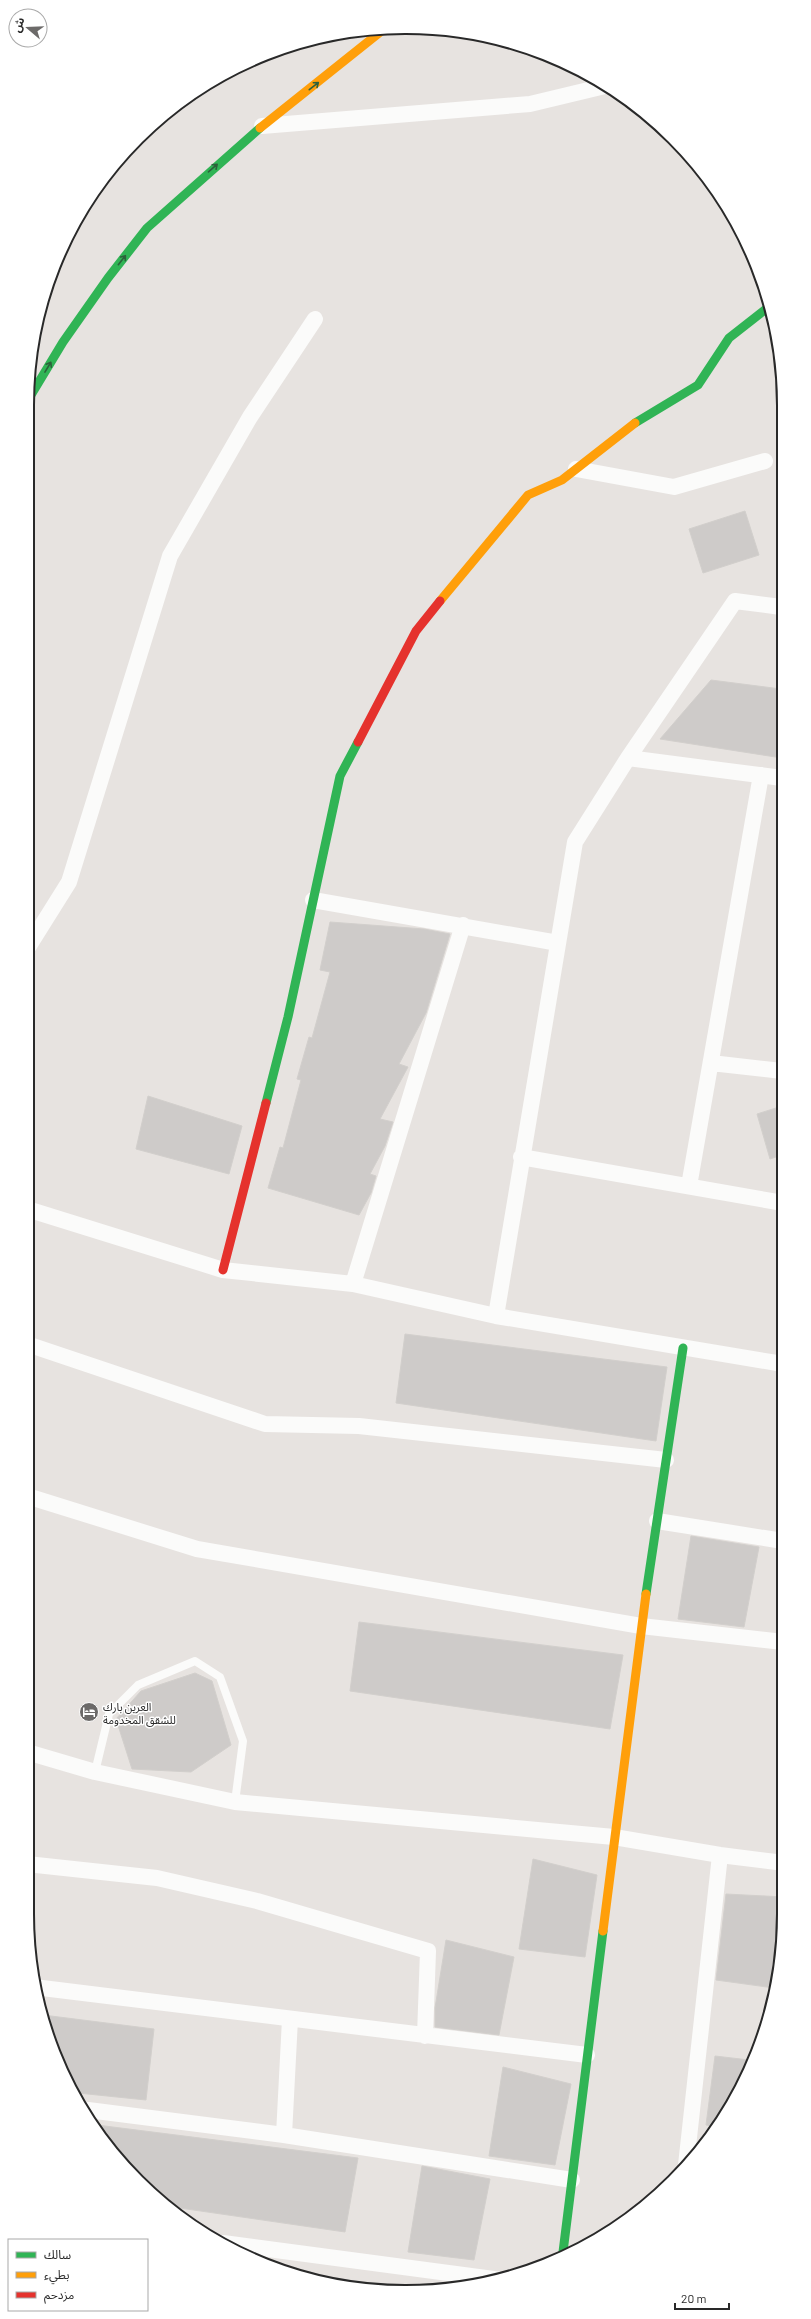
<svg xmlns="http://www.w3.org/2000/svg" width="811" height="2319" font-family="Barlow,'Noto Sans Arabic',sans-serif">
	<rect width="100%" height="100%" fill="#e7e3e0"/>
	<!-- building -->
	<path fill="#cecbc9" stroke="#d2cfcc" d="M745,511L759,555L703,573L689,529Z
		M711,680L781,689L782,758L660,739Z
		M330,922L424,929L450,934L426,1013L399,1064L408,1067L380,1119L393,1122L385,1146L370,1174L376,1176L371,1193L359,1215L268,1188L280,1147L283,1148L301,1080L297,1079L309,1037L312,1038L330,972L320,970Z
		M148,1096L242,1126L229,1174L136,1149Z
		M782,1106V1155L770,1159L757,1114Z
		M405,1334L667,1367L656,1441L396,1403Z
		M691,1536L759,1547L744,1627L678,1619Z
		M359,1622L623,1655L610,1729L350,1691Z
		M195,1673L212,1681L231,1745L191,1772L132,1769L116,1719L141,1691Z
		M533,1859L597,1875L585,1957L519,1949Z
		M726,1894L784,1897V1914L774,1988L716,1980Z
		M446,1940L514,1957L499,2035L435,2027V2008Z
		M43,2015L154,2029L146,2100L78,2093L56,2058Z
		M715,2056L749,2060L718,2127L706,2125Z
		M503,2067L571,2084L555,2165L489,2156Z
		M97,2125L358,2158L345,2232L166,2206L121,2163Z
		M422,2166L490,2179L474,2260L408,2252Z"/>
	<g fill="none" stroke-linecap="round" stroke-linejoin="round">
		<!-- lane -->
		<path stroke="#fbfbfa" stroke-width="8" d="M95,1772L109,1714L138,1685L195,1661L220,1677L243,1741L235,1802"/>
		<!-- street -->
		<path stroke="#fbfbfa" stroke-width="16" d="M262,126L530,104L605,86
			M576,469L674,487L765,461
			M628,758L782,778
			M313,900L558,943
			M27,949L69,882L170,556L250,417L315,319
			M711,1063L782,1071
			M521,1157L783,1203
			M689,1186L761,775
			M27,1209L223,1270L353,1284L496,1316L783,1364
			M353,1284L463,925
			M496,1316L575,842L628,758L735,601L781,607
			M27,1344L265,1424L359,1426L666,1460
			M27,1496L197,1549L641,1626L783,1642
			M657,1521L783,1541
			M27,1752L95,1772L235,1802L614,1837L720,1855L784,1863
			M27,1864L157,1878L257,1901L428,1951L425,2036
			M34,1987L587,2055
			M88,2110L284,2135L572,2180
			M284,2135L290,2019
			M686,2165L720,1855
			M223,2243L501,2280"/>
		<!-- fast -->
		<path stroke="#30b455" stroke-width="9" d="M28,400L63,342L108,278L147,228L260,128
			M635,423L698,385L729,338L766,309
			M266,1103L288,1017L340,776L358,742
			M646,1594L683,1348
			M563,2252L603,1931"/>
		<!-- slow -->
		<path stroke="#ff9f0a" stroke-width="9" d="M260,128L384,29
			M440,601L528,495L562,480L635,423
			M603,1931L646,1594"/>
		<!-- jam -->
		<path stroke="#e5322d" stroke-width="9" d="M358,742L416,631L440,601
			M223,1270L266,1103"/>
	</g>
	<!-- one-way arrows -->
	<defs><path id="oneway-shaft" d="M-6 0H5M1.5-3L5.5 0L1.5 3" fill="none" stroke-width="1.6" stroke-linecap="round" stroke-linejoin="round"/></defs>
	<g stroke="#2c613b">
		<use href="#oneway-shaft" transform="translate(314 86) rotate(-38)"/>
		<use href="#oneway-shaft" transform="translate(213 168) rotate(-41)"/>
		<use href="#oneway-shaft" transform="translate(122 260) rotate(-52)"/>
		<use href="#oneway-shaft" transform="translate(48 367) rotate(-59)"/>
	</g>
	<!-- icons -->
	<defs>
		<symbol id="hotel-disc" viewBox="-11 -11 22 22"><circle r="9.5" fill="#6c6a69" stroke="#fff"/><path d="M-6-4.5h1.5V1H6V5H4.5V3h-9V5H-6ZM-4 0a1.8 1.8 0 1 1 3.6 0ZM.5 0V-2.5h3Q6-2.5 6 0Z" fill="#fff"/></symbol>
	</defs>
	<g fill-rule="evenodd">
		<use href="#hotel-disc" x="78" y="1701" width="22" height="22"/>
	</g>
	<g text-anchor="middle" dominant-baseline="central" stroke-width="3" stroke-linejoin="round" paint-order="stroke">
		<!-- poi labels -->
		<g font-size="11" fill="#292929" stroke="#fff" text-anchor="start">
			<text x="103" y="1706">العرين بارك<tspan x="103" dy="13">للشقق المخدومة</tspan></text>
		</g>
	</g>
	<!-- crop -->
	<path d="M0 0H811V2319H0ZM405 34H406A371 371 0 0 1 777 405V1914A371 371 0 0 1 406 2285H405A371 371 0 0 1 34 1914V405A371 371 0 0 1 405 34Z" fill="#fff" fill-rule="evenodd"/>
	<path fill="none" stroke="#292929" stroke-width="2" d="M405 34H406A371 371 0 0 1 777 405V1914A371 371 0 0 1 406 2285H405A371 371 0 0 1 34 1914V405A371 371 0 0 1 405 34Z"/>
	<!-- legend -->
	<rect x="8" y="2239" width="140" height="72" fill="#ffffff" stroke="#a9a9a9"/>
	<rect x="16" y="2252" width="20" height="6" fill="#30b455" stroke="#a9a9a9"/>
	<text x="44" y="2259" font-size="12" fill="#292929">سالك</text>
	<rect x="16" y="2272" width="20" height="6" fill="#ff9f0a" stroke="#a9a9a9"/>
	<text x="44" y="2279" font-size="12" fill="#292929">بطيء</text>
	<rect x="16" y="2292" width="20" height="6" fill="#e5322d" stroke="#a9a9a9"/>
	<text x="44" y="2299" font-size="12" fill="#292929">مزدحم</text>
	<!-- north arrow -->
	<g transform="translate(28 28) rotate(289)"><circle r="19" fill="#ffffff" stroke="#a9a9a9"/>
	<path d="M0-3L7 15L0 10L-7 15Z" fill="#6c6a69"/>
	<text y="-6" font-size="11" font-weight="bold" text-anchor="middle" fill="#292929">ش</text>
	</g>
	<!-- scale -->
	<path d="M675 2303v6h54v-6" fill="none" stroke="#292929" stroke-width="2"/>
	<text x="681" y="2303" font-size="12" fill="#292929" stroke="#ffffff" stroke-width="3" paint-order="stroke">20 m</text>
</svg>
